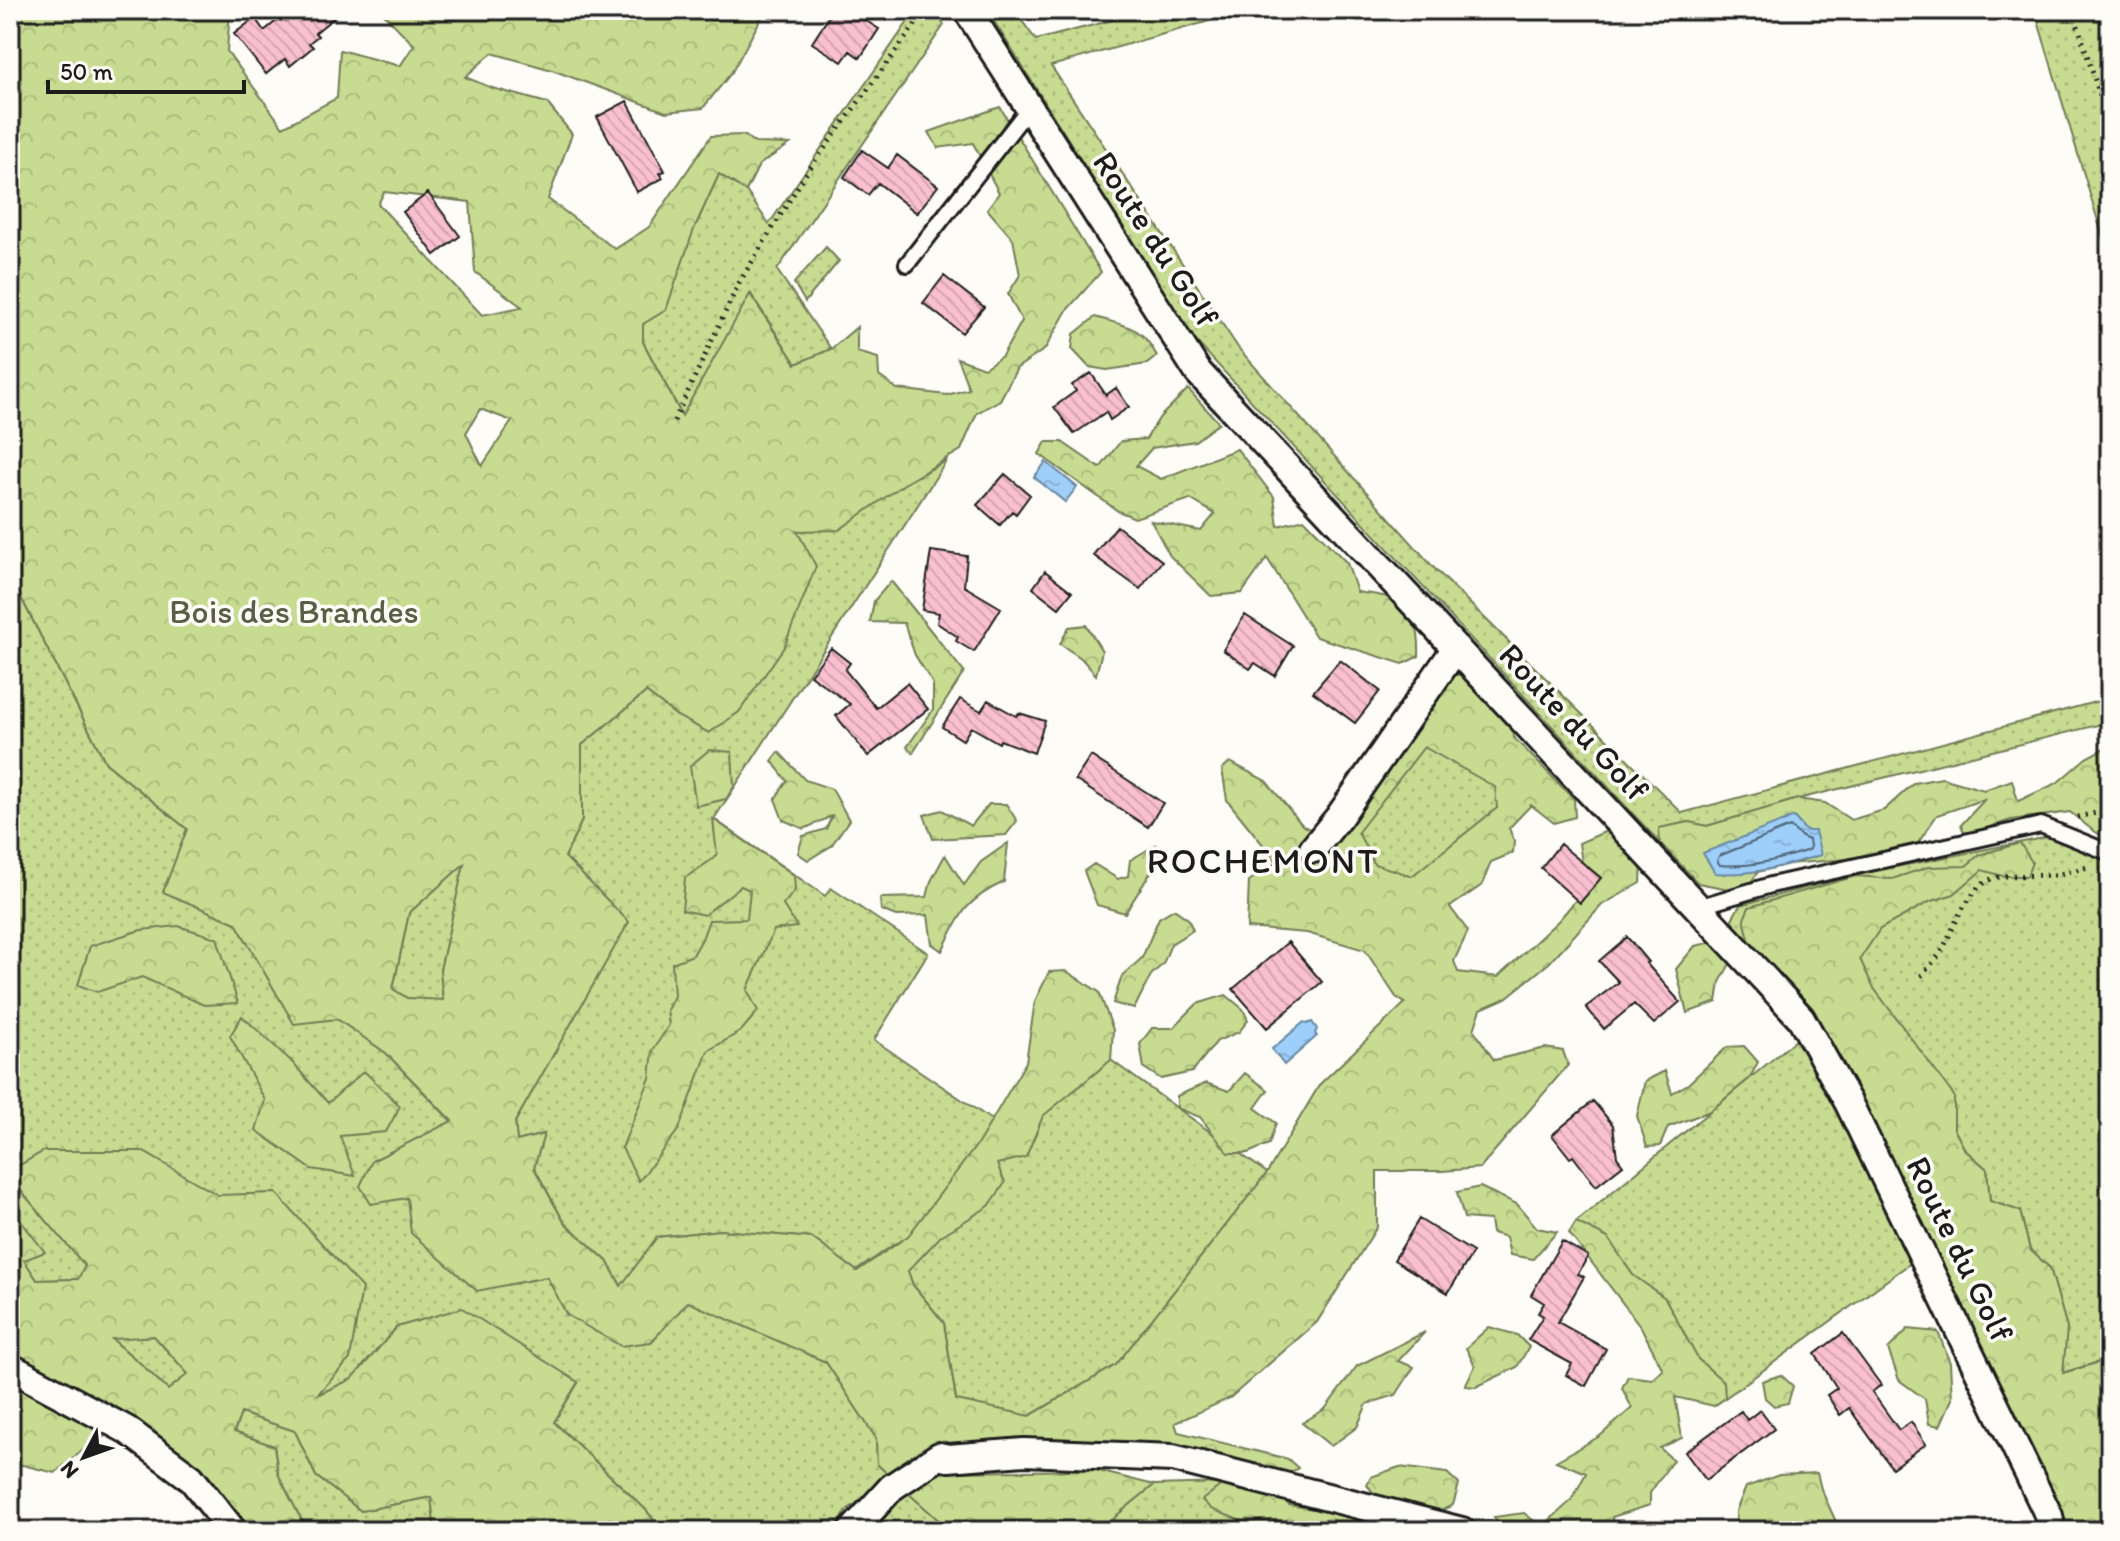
<svg xmlns="http://www.w3.org/2000/svg" width="2120" height="1541" font-family="Itim,sans-serif">
	<defs>
		<pattern id="grass-dots" width="8" height="8" patternUnits="userSpaceOnUse" patternTransform="scale(2)"><rect width="8" height="8" fill="#c7dc91"/><path d="M2 2h.1M6 6h.1" fill="none" stroke="#aabc7c" stroke-width="1.8" stroke-linecap="round"/></pattern>
		<pattern id="forest-crowns" width="20" height="18" patternUnits="userSpaceOnUse" patternTransform="scale(2)"><rect width="20" height="18" fill="#c7dc91"/><path d="M2 6a3 3 0 1 1 6 0M12 15a3 3 0 1 1 6 0" fill="none" stroke="#aabc7c"/></pattern>
		<pattern id="water-ripples" width="26" height="14" patternUnits="userSpaceOnUse" patternTransform="scale(2)"><rect width="26" height="14" fill="#9dcffa"/><path d="M2 4q2-2 4 0t4 0M15 11q2-2 4 0t4 0" fill="none" stroke="#87b1d6"/></pattern>
		<pattern id="building-back-hatch" width="6" height="6" patternUnits="userSpaceOnUse" patternTransform="scale(2)"><rect width="6" height="6" fill="#fac0d1"/><path d="M-1 5l2 2M0 0l6 6M5-1l2 2" fill="none" stroke="#d6a4b3"/></pattern>
	</defs>
	<rect width="100%" height="100%" fill="#fdfcf7"/>
	<filter id="ink" filterUnits="userSpaceOnUse"><feTurbulence type="fractalNoise" baseFrequency=".0125" numOctaves="2"/><feDisplacementMap in="SourceGraphic" scale="16" xChannelSelector="R" yChannelSelector="G"/><feConvolveMatrix kernelMatrix="1 2 1 2 8 2 1 2 1" color-interpolation-filters="sRGB"/></filter>
	<g filter="url(#ink)">
		<!-- grass -->
		<path fill="url(#grass-dots)" stroke="#727c56" stroke-width="2" d="M916,10H935L944,25L777,270L831,349L796,364L751,294L683,417L643,342V324L694,229L719,174L746,191L769,224Z
			M987,10H1014L1036,40L1151,10H1248L1051,66L1239,349L1434,568L1682,813L2110,698V722L1798,799L1707,826L1689,822L1660,828V843L1192,337Z
			M2035,10H2110V261L2035,11Z
			M826,247L839,261L805,302L794,283Z
			M947,460L714,819L825,896L831,888L928,953L874,1040L1005,1129L1065,1027L1267,1173L1116,1365L1029,1416L956,1400L944,1323L913,1285L896,1243L856,1271L812,1238L720,1230L658,1237L622,1287L607,1261L564,1222L534,1167L544,1134L517,1141L515,1122L628,922L565,857L582,820V745L646,692L677,716L797,531L907,482Z
			M10,576L106,763L187,829L164,892L236,923L294,1023L337,1019L386,1053L452,1122L372,1161L407,1198L477,1290L547,1277L567,1315L651,1342L688,1301L826,1362L876,1438L877,1464L892,1478L847,1510L835,1531H662L646,1510L554,1422L578,1383L397,1327L352,1379L315,1396L276,1193L218,1196L142,1151H44L10,1171V819L17,818V797L10,796Z
			M1452,674L1549,774L1409,915L1330,849Z
			M2048,837L2110,853V1381L2102,1361L2062,1373L2067,1328L2050,1268L2030,1250L2020,1211L1990,1201L1987,1169L1965,1150L1954,1129V1096L1932,1069L1801,1018L1736,933L1732,919L1740,905L1855,875Z
			M465,863L440,970L443,1001L407,998L393,989L409,913Z
			M1808,1030L1923,1254L1714,1406L1576,1222Z
			M10,1178L86,1266L79,1279L37,1280L10,1240Z
			M154,1336L189,1374L168,1390L141,1364L111,1338Z
			M241,1413L295,1431L316,1476L361,1511L431,1497L435,1531H307L278,1474L274,1446L234,1432Z
			M1224,1483L1421,1531H1103L1117,1515L1154,1485Z
			M907,1492L951,1531H873Z"/>
		<!-- forest -->
		<path fill="url(#forest-crowns)" stroke="#727c56" stroke-width="2" fill-rule="evenodd" d="M10,10H230L227,51L283,127L337,98L340,50L400,66L414,45L380,10H439L452,21L476,10H698L711,20L763,15L732,72L703,108L666,112L552,70L492,53L465,77L492,88L547,103L572,134L548,199L615,249L649,227L711,136L744,135L755,143L790,144L759,165L746,191L719,174L694,229L666,310L643,324V342L682,416L750,294L796,364L831,349L857,327V352L878,358L879,376L897,389L947,395L969,389L957,358L984,368L1002,356L1022,321L1008,294L1020,275L1013,239L987,209L999,193L973,143L938,148L929,132L1000,107L1101,272L1067,310L1045,349L1017,368L1000,400L977,413L961,450L907,482L839,530L797,531L816,566L784,647L739,712L709,733L677,716L646,692L582,745V820L565,857L629,922L515,1122L517,1141L544,1134L534,1168L564,1222L607,1261L621,1286L657,1237L720,1230L812,1238L857,1271L908,1236L979,1142L1026,1062L1035,1001L1049,972L1066,971L1099,992L1113,1030L1111,1060L1043,1116L1026,1157L997,1164L1005,1183L989,1206L941,1236L908,1271L913,1285L944,1323L956,1400L1030,1416L1116,1365L1267,1173L1320,1084L1405,1003L1396,997L1365,950L1307,933L1247,928L1249,881L1277,862L1227,800L1222,769L1230,762L1266,781L1303,826L1335,840L1409,689L1452,674L1473,677L1513,721L1514,738L1574,799L1575,817L1554,823L1531,805L1509,828L1514,841L1513,853L1491,862L1482,885L1450,907L1468,931L1454,961L1458,972L1498,977L1559,920L1586,888L1579,843L1609,830L1642,861L1641,883L1602,905L1549,963L1506,998L1481,1009L1474,1030L1494,1060L1545,1048L1563,1051L1568,1065L1480,1168L1442,1171H1377V1227L1317,1322L1230,1398L1175,1423L1178,1432L1288,1459L1298,1468L1284,1476L1146,1468L962,1462L892,1478L877,1464L876,1438L826,1362L688,1302L651,1342L621,1346L567,1315L547,1277L477,1291L411,1233L407,1198L371,1204L360,1186L372,1161L452,1121L386,1053L337,1019L294,1024L236,923L163,892L187,829L106,763L10,576ZM384,192L470,202L475,272L522,307L482,315L378,204ZM480,409L512,421L482,466L466,433ZM1424,747L1495,787L1497,808L1412,876L1374,864L1358,832ZM464,864L440,970L443,1000L407,998L393,989L409,913Z
			M1095,317C1127,327 1140,324 1157,356L1147,364L1107,370L1089,367L1072,349L1074,334Z
			M1188,389L1219,423L1195,441L1152,448L1136,466L1161,479L1237,449L1274,497L1278,526L1304,519L1347,563L1357,592C1367,594 1379,594 1389,598C1416,607 1420,632 1419,656L1403,664L1316,637L1267,558L1242,593L1211,596L1170,556L1151,521L1201,531L1215,514L1190,499L1135,518L1118,511L1039,454L1046,442H1062L1100,468L1121,441L1146,439L1160,417Z
			M891,581L964,672L913,753L907,747L933,710V684L915,655L904,623L870,622L874,601Z
			M1086,625L1102,651L1096,675L1081,658L1060,644L1069,627Z
			M2110,745V841L2091,829L2070,812L2011,820L1965,835L1961,825L1985,799L1937,815L1918,843L1848,859L1787,864L1758,872L1744,892L1698,883L1660,843L1659,828L1689,822L1707,826L1798,799L1825,803L1851,820L1884,810L1914,783L1942,778L1984,790L2012,780L2018,801L2057,783L2086,758Z
			M709,750L732,752L734,787L726,799L696,806L690,766Z
			M779,752L805,780L832,789L849,820L831,846L808,860L798,853L803,836L826,829L832,816L804,829L783,820L775,799L787,781L772,761Z
			M989,804H1006L1017,821L1006,835L933,839L924,815L942,810L971,826Z
			M713,819L794,875L795,890L783,905L797,927L774,930L747,990L758,1011L741,1031L708,1051L679,1129L639,1181L622,1148L650,1078L653,1050L669,1025L667,1010L674,996L672,963L693,955L702,939L709,920L747,919L750,890L741,886L704,915L682,910L685,878L717,856Z
			M1008,843L1004,882C965,900 960,915 942,951L932,944L928,915L896,916L881,910L880,898L927,897L931,881L945,855L964,885L981,862Z
			M2020,843L2032,862L2027,876H2003L1982,870L1954,894L1929,902L1880,929L1860,959L1873,987L1954,1096V1129L1965,1150L1987,1169L1990,1201L2020,1211L2030,1250L2050,1268L2067,1328L2063,1373L2103,1361L2110,1381V1531H2052L1942,1294L1753,955L1744,919L1749,907L1856,876L1892,879L1928,867L1966,866L1979,855Z
			M1156,845L1163,853L1125,913L1097,905L1084,871L1094,864L1118,879L1128,876L1130,860Z
			M1174,909L1188,919L1193,930L1171,944L1163,964L1151,975L1134,1009L1113,1003L1122,976L1142,958L1159,918Z
			M178,926L217,938L238,1003L204,1005L142,977L97,992L78,985L90,946L141,930Z
			M1713,942L1732,960L1720,982L1717,1002L1687,1013L1676,969L1695,946Z
			M1226,995L1243,1009L1248,1020L1239,1032L1217,1041L1192,1072L1161,1079L1144,1068L1140,1044L1152,1028H1173L1197,1004Z
			M242,1016L291,1061L328,1103L364,1071L400,1106L386,1132L340,1136L355,1176L311,1169L256,1130L265,1100L230,1036Z
			M1744,1046L1758,1062L1750,1078L1710,1111L1668,1127L1660,1146L1647,1147L1637,1116L1645,1081L1665,1071L1672,1093L1688,1084L1727,1047Z
			M1245,1073L1268,1090L1255,1108L1276,1123L1269,1144L1248,1153H1228L1200,1117L1177,1108V1096L1206,1083L1229,1091Z
			M44,1151H142L218,1195L276,1193L362,1288L350,1359L317,1395L352,1379L397,1327L462,1308L578,1382L554,1422L646,1510L662,1531H435L431,1497L361,1511L316,1476L295,1431L241,1413L234,1432L274,1446L278,1474L307,1531H233L121,1426L82,1451L55,1473L10,1462V1207L45,1252L24,1260L37,1280L78,1279L85,1266L10,1178V1171ZM154,1336L188,1374L168,1390L141,1364L112,1339Z
			M1480,1187L1517,1204L1537,1228L1557,1232L1533,1259L1510,1255L1506,1237L1492,1233L1490,1220L1464,1218L1457,1192Z
			M1576,1222L1608,1238L1633,1275L1665,1298L1698,1359L1724,1382L1725,1398L1714,1406L1675,1397L1682,1438L1660,1448L1673,1460L1650,1493V1505L1612,1517L1614,1531H1502L1494,1517L1524,1513L1542,1527L1572,1500L1586,1473L1556,1461L1600,1436L1632,1408L1622,1388L1628,1376L1652,1379L1663,1370L1641,1327L1569,1233Z
			M1489,1327L1517,1335L1529,1347L1517,1367L1476,1387L1465,1386L1475,1366L1466,1348Z
			M1908,1329L1938,1332L1950,1363L1952,1399L1940,1426L1929,1424L1925,1399L1899,1380L1888,1349Z
			M1425,1332L1398,1361L1414,1367L1396,1395L1367,1404L1357,1427L1331,1446L1302,1423L1325,1409L1357,1366Z
			M1781,1375L1793,1386L1788,1403L1774,1406L1765,1398L1762,1381Z
			M1399,1467L1447,1473L1459,1484L1453,1505L1436,1513L1382,1503L1367,1485L1371,1477Z
			M1095,1470L1154,1485L1117,1515L1103,1531H951L907,1492L943,1472Z
			M1817,1473L1821,1489L1837,1524C1825,1533 1820,1532 1808,1523L1763,1531H1736V1511L1746,1487L1779,1475Z
			M1224,1483L1275,1493L1289,1505L1333,1512L1418,1531H1307L1278,1520L1244,1522L1211,1509L1202,1500Z"/>
		<!-- water -->
		<path fill="url(#water-ripples)" stroke="#6987a1" stroke-width="2" d="M1046,462L1077,487L1065,502L1034,477Z
			M1794,817L1806,831H1815L1821,855C1783,866 1754,876 1715,873L1703,853Z
			M1304,1022L1307,1024L1312,1022L1317,1029L1315,1034L1317,1036L1284,1065L1272,1049Z"/>
		<g fill="none" stroke-linecap="round" stroke-linejoin="round">
			<!-- shore -->
			<path stroke="#506475" stroke-width="2" d="M1790,827L1802,837L1809,840L1810,847L1809,850C1780,859 1751,868 1720,865L1717,861L1719,856Z"/>
		</g>
		<!-- building -->
		<path fill="url(#building-back-hatch)" stroke="#1c1c1c" stroke-width="2" d="M290,10H343L315,33L318,36L309,43L313,47L290,66L285,59L266,74L234,34L255,18L264,31Z
			M833,10H849L879,29L860,58L850,51L842,62L812,43Z
			M627,101L665,171L660,173L663,178L637,192L597,117Z
			M862,150L888,168L897,155L938,186L917,213L878,183L868,195L844,177Z
			M428,193L460,236L435,255L403,212Z
			M944,276L984,307L962,333L923,303Z
			M1091,373L1106,395L1116,388L1129,407L1110,420L1106,412L1074,434L1054,407L1076,391L1072,385Z
			M1005,474L1030,495L1016,514L1012,511L1000,525L977,505Z
			M1117,526L1162,561L1140,589L1093,555Z
			M931,551L967,556L964,586L1001,608L974,652L956,641L958,637L937,623L939,613L922,610Z
			M1045,571L1072,592L1059,608L1033,588Z
			M1245,615L1293,646L1275,676L1255,663L1250,669L1223,650Z
			M831,648L850,663L845,670L876,708L907,683L928,709L868,756L836,716L850,704L810,675Z
			M1340,660L1380,691L1355,723L1313,692Z
			M960,699L981,711L988,700L1016,716L1019,713L1045,721L1034,753L1000,740L999,743L971,727L963,740L942,727Z
			M1091,756L1163,803L1148,827L1075,780Z
			M1560,844L1601,878L1580,903L1541,868Z
			M1627,937L1648,962L1646,963L1680,1002L1654,1024L1634,1004L1604,1029L1586,1007L1619,982L1599,961Z
			M1288,942L1322,982L1267,1028L1233,989Z
			M1593,1101L1613,1125L1617,1157L1623,1165L1596,1186L1573,1156L1570,1158L1552,1135Z
			M1419,1219L1473,1252L1448,1293L1394,1260Z
			M1562,1241L1588,1256L1578,1274L1584,1277L1558,1322L1606,1349L1586,1386L1566,1375L1572,1364L1528,1340L1543,1316L1538,1313L1544,1303L1531,1295Z
			M1843,1333L1881,1385L1872,1392L1899,1430L1911,1422L1926,1444L1892,1468L1849,1408L1840,1415L1827,1395L1837,1388L1815,1354Z
			M1760,1410L1774,1429L1706,1480L1685,1452L1741,1411L1747,1420Z"/>
		<g fill="none" stroke-linecap="round" stroke-linejoin="round">
			<defs>
				<path id="lane" d="M907,264L1029,108
					M1698,907L1771,885L2041,825L2110,853"/>
				<path id="street" d="M967,10L1198,372L1801,1018L1849,1104L2049,1516L2052,1531
					M1313,849L1339,817L1456,648
					M10,1367L127,1430L191,1478L233,1531
					M852,1531L892,1487L939,1456L948,1458L1024,1452L1173,1458L1462,1531"/>
			</defs>
			<!-- lane casing -->
			<use href="#lane" stroke="#1c1c1c" stroke-width="20"/>
			<!-- street casing -->
			<use href="#street" stroke="#1c1c1c" stroke-width="32"/>
			<!-- path -->
			<path stroke="#1c1c1c" stroke-width="5" stroke-dasharray="2 6" stroke-linecap="butt" d="M2073,10L2110,128
				M674,421L739,283L805,175L926,10
				M2077,817L2110,810
				M1921,976L1941,953L1961,911L1977,889L1988,880L2003,876L2056,875L2092,866"/>
			<!-- lane -->
			<use href="#lane" stroke="#fdfcf7" stroke-width="14"/>
			<!-- street -->
			<use href="#street" stroke="#fdfcf7" stroke-width="26"/>
		</g>
	</g>
	<g text-anchor="middle" dominant-baseline="central" stroke-width="7" stroke-linejoin="round" paint-order="stroke">
		<!-- street labels -->
		<g font-size="34" fill="#1c1c1c" stroke="#fdfcf7">
			<text transform="translate(1156 239) rotate(57)">Route du Golf</text>
			<text transform="translate(1574 722) rotate(47)">Route du Golf</text>
			<text transform="translate(1960 1249) rotate(64)">Route du Golf</text>
		</g>
		<!-- park labels -->
		<g font-size="34" fill="#585f45" stroke="#fdfcf7">
			<text x="294" y="611">Bois des Brandes</text>
		</g>
		<!-- neighbourhood labels -->
		<g font-size="36" letter-spacing="2" fill="#1c1c1c" stroke="#fdfcf7">
			<text x="1263" y="860">ROCHEMONT</text>
		</g>
	</g>
	<!-- margin -->
	<rect width="2120" height="1541" fill="none" stroke="#fdfcf7" stroke-width="40"/>
	<rect x="20" y="20" width="2080" height="1501" fill="none" stroke="#1c1c1c" stroke-width="3" filter="url(#ink)"/>
	<!-- north arrow -->
	<g transform="translate(84 1457) rotate(229)" stroke="#fdfcf7" stroke-width="6" paint-order="stroke">
	<path d="M0-6L14 30L0 20L-14 30Z" fill="#1c1c1c"/>
	<text y="-12" font-size="22" font-weight="bold" text-anchor="middle" fill="#1c1c1c">N</text>
	</g>
	<!-- scale -->
	<path d="M48 80v12h196v-12" fill="none" stroke="#1c1c1c" stroke-width="4"/>
	<text x="60" y="80" font-size="24" fill="#1c1c1c" stroke="#fdfcf7" stroke-width="6" paint-order="stroke">50 m</text>
</svg>
